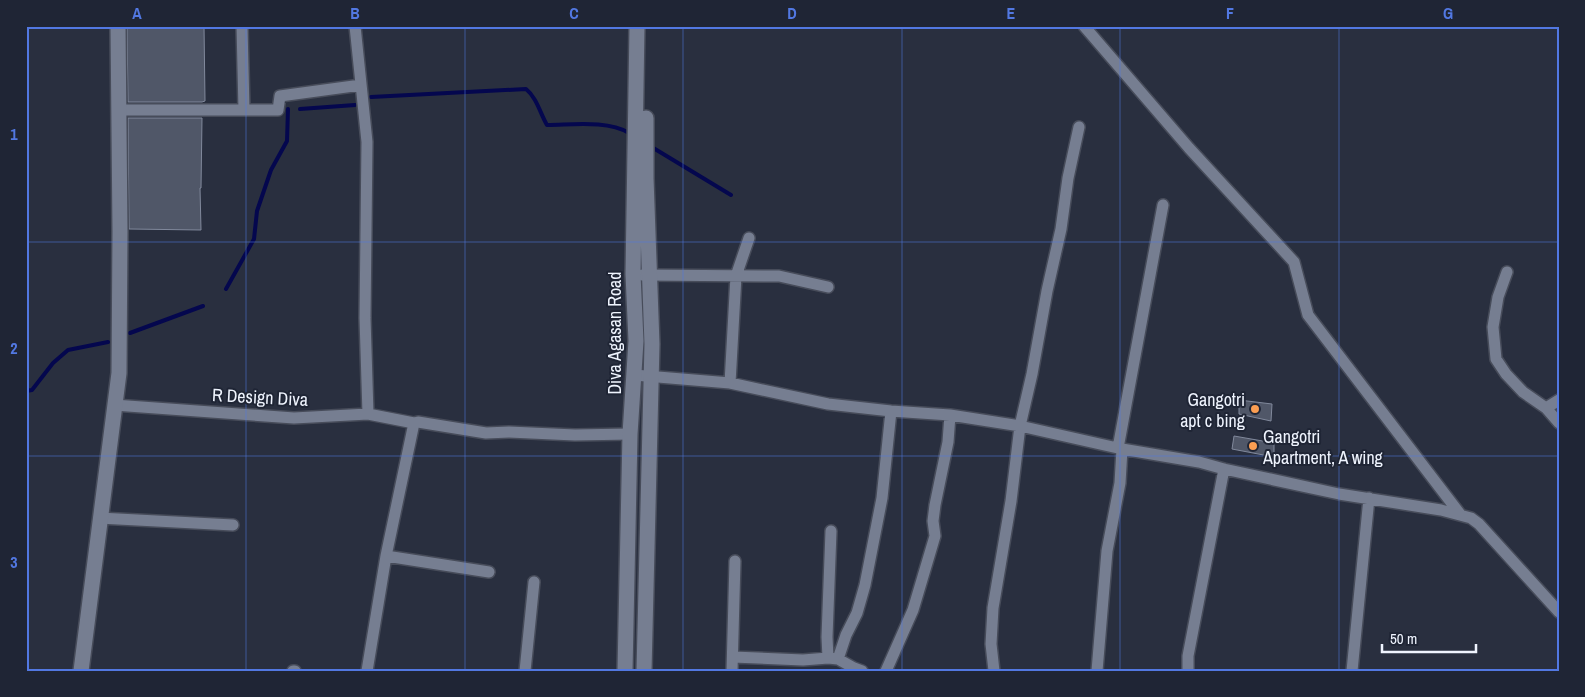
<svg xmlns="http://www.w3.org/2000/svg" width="1585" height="697" font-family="'Archivo Narrow',sans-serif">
	<rect width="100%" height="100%" fill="#292f3f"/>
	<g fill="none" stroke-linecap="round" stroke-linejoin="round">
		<!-- stream -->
		<path stroke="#04074e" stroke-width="4" d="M371,97L526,89C537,98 540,113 547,125C572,125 607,120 629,133
			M300,109L355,105
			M650,146L731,195
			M226,289L254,239L257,211L271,170L287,141L288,109
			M130,333L203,306
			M26,391L32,390L53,363L68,350L108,342"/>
	</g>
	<!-- building -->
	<path fill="#505768" stroke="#81899c" d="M127,26H204L205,101L202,102H128Z
		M128,118H202L201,188H200L201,230L129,229Z
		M1239,400L1272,404L1271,421L1239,414Z
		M1234,436L1274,443V457L1232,449Z"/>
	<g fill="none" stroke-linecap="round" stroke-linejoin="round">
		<defs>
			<path id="minor" d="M242,26L244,110
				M1084,26L1189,148L1294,262L1308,315L1460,514
				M119,110H278L280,96L361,85
				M1507,272L1498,297L1493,327L1496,359L1506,374L1523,392L1546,408L1559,423
				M642,275L779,276L828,287
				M634,375L730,383L828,404L891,411L950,415L1020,426L1122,449L1199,462L1224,469L1339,494L1441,510L1471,518L1479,524L1559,612
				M730,383L736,276L749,238
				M114,405L294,418L368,414L365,318L367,142L355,26
				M1546,408L1559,400
				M368,414L414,423L418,422L486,433L509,432L575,435L630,434
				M1118,448L1163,205
				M99,518L233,525
				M386,556L489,572
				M733,657L803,660L828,658L838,659L854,668L862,671
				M828,658L827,637L831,531
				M838,659L846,635L857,613L865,585L882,498L891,411
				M293,671H295
				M367,671L386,556L414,423
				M525,671L534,582
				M732,671L735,561
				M886,671L913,610L935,536L933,521L935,505L948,442L950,415
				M994,671L991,644L993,608L1011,501L1020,426L1032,374L1047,291L1061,229L1068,178L1079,127
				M1097,671L1107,551L1120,483L1122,449
				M1188,671V656L1224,469
				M1352,671L1369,498"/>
			<path id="tertiary" d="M81,671L119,373L120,232L118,26
				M625,671L630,434L636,341L633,274L637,26
				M644,671L652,344L646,178V118"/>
		</defs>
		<!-- minor casing -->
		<use href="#minor" stroke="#474c5a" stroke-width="14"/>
		<!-- tertiary casing -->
		<use href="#tertiary" stroke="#474c5a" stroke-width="18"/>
		<!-- minor -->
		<use href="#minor" stroke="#767e91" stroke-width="11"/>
		<!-- tertiary -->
		<use href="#tertiary" stroke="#767e91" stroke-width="15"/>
	</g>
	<!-- grid -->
	<path fill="none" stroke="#5278e2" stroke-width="1" stroke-opacity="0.55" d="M246,26V671M465,26V671M683,26V671M902,26V671M1120,26V671M1339,26V671M26,242H1559M26,456H1559"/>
	<!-- markers -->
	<g fill="#fb9e52" stroke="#1f2535" stroke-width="2">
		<circle cx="1255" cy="409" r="5"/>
		<circle cx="1253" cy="446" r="5"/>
	</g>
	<g text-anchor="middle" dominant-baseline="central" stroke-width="4" stroke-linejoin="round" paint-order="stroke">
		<!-- street labels -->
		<g font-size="18" fill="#eff4fe" stroke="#1f2535">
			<text transform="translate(614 333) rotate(-90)">Diva Agasan Road</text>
			<text transform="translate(260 397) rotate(3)">R Design Diva</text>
		</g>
		<!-- poi labels -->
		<g font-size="18" fill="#eff4fe" stroke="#1f2535" text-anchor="end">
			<text x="1245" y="399">Gangotri<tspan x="1245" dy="21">apt c bing</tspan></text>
			<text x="1263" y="436" text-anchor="start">Gangotri<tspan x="1263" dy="21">Apartment, A wing</tspan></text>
		</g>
	</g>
	<!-- border -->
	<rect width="1585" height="697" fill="none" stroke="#1f2535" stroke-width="55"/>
	<!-- scale -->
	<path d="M1382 644v8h94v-8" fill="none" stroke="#eff4fe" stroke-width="2.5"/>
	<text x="1390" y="644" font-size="15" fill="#eff4fe" stroke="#1f2535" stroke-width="4" paint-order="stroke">50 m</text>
	<rect x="28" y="28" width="1530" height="642" fill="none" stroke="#5278e2" stroke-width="2"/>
	<g font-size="16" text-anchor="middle" font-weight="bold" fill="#5278e2">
		<text x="137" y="19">A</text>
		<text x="355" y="19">B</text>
		<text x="574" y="19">C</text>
		<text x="792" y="19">D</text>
		<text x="1011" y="19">E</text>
		<text x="1230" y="19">F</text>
		<text x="1448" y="19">G</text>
		<text x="14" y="140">1</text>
		<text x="14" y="354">2</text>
		<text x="14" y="568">3</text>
	</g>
</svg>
